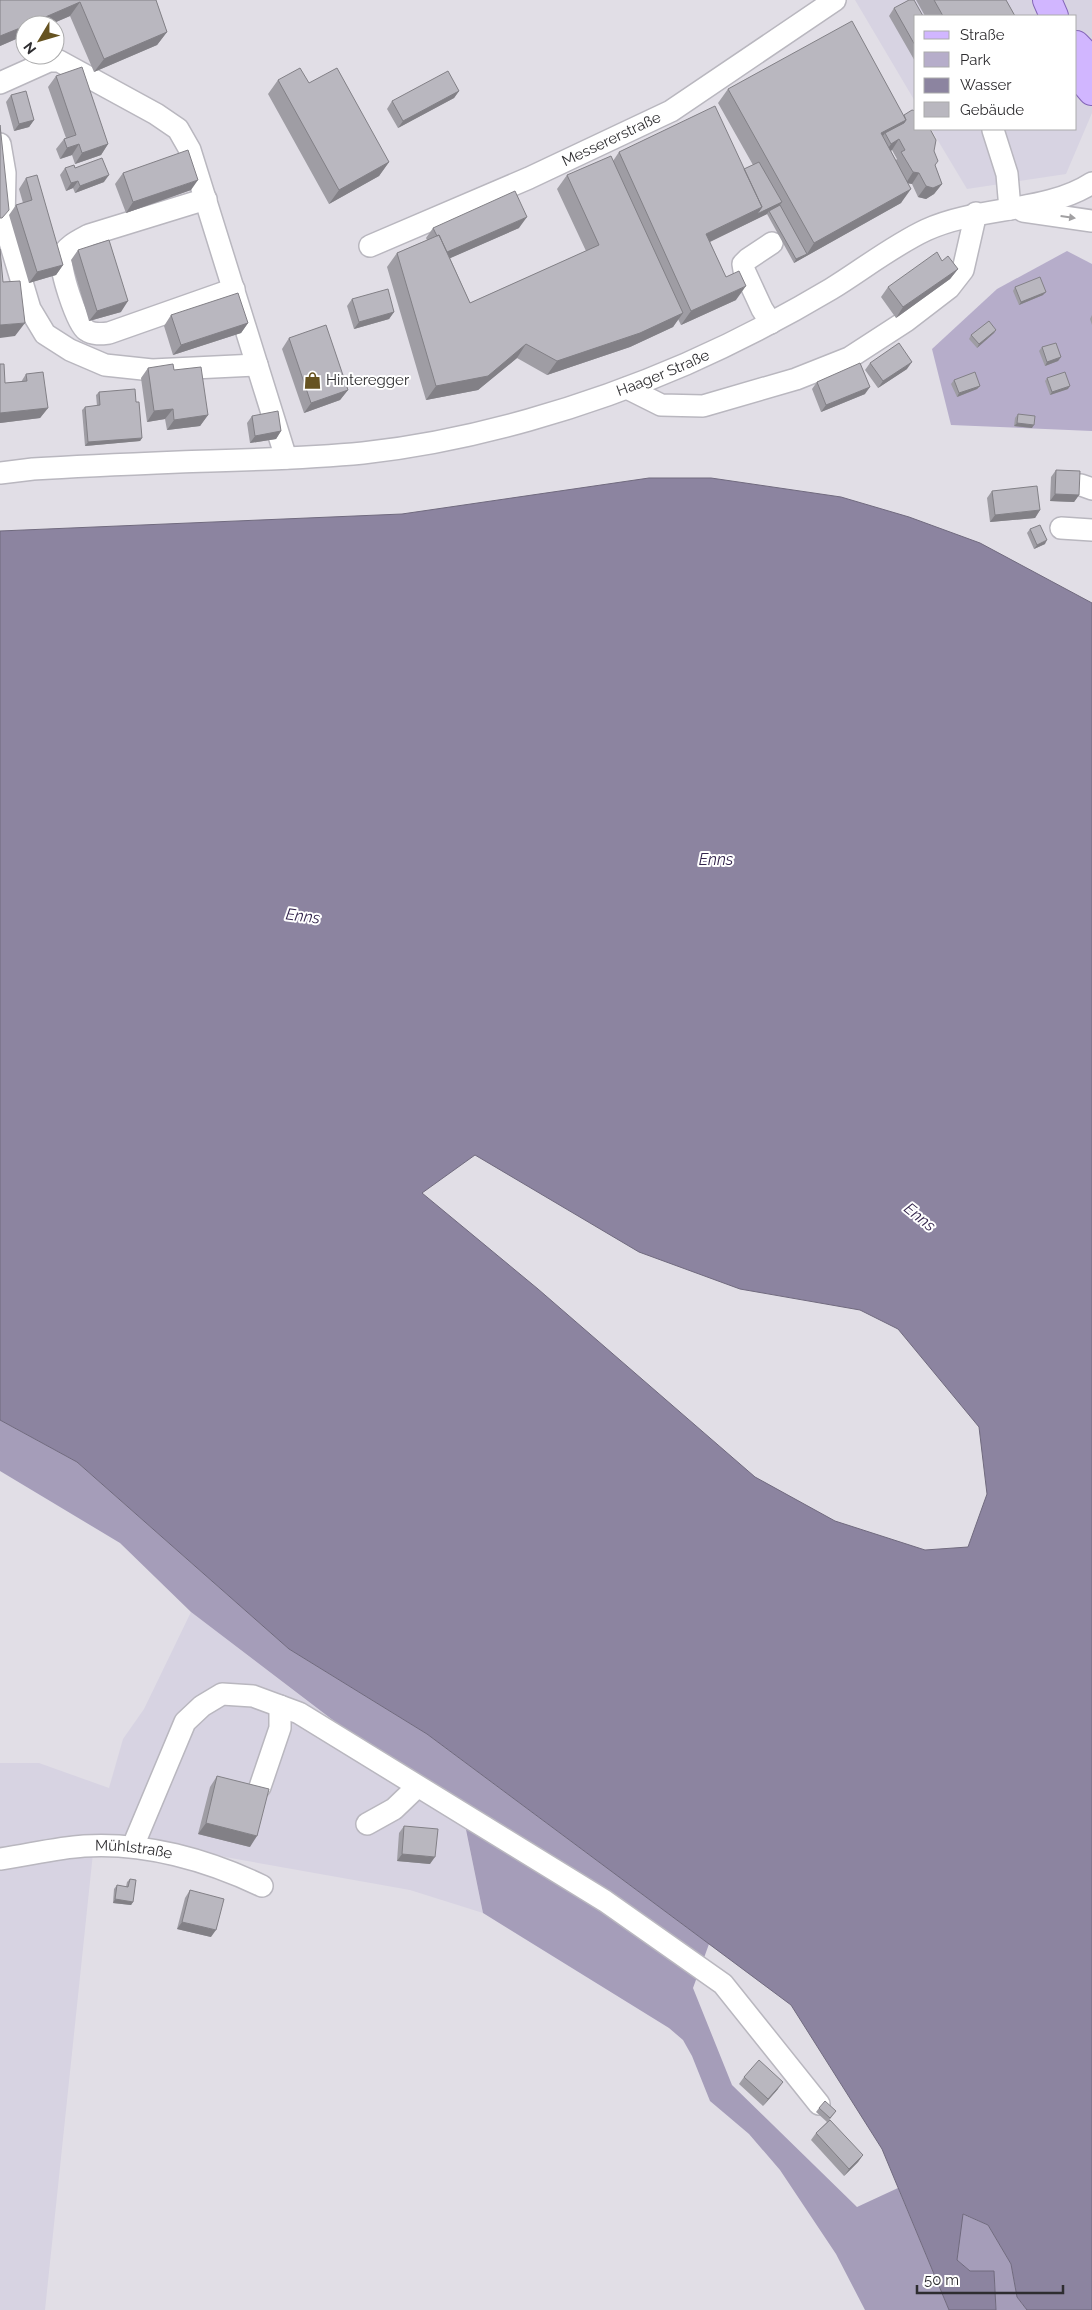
<svg xmlns="http://www.w3.org/2000/svg" width="1092" height="2310" font-family="Raleway,sans-serif">
	<rect width="100%" height="100%" fill="#e1dee6"/>
	<!-- built -->
	<path fill="#d7d3e2" d="M855,0H1092V113L1066,174L967,189L931,129H1076V16H916V103Z
		M191,1612L464,1821L483,1913L410,1890L95,1834L45,2310H0V1763H39L109,1788L123,1739L144,1709Z"/>
	<!-- green -->
	<path fill="#b6adca" d="M1067,251L1092,264V431L951,425L932,349L997,289Z"/>
	<!-- forest -->
	<path fill="#a59db9" d="M0,1420L77,1462L289,1649L427,1734L709,1944L693,1988L732,2085L857,2207L898,2188L949,2310H865L836,2254L780,2170L749,2134L710,2101L692,2056L683,2040L669,2028L483,1913L464,1820L191,1612L120,1543L0,1471Z
		M962,2214L988,2225L1011,2264L1017,2297L1027,2310H996L994,2272L970,2271L957,2260Z"/>
	<!-- water -->
	<path fill="#8c84a0" stroke="#706a7e" fill-rule="evenodd" d="M649,478H711L841,497L909,517L980,543L1092,603V2310H1027L1017,2297L1011,2264L988,2225L963,2214L957,2260L970,2271H994L996,2310H949L882,2149L791,2005L427,1734L289,1649L77,1462L0,1420V531L402,514ZM475,1155L639,1252L740,1289L860,1310L898,1329L979,1427L987,1494L968,1547L925,1550L835,1521L755,1477L538,1289L422,1193Z"/>
	<g fill="none" stroke-linecap="round" stroke-linejoin="round">
		<defs>
			<g id="minor">
				<path d="M0,83L49,61H59L156,114L178,129L190,150L286,458"/>
				<path d="M993,130L1007,174L1010,209"/>
				<path d="M0,144L5,173L4,222L30,309L45,334L70,350L105,365L152,370L257,365"/>
				<path d="M206,199L89,235C80,240 66,246 62,257C58,266 77,324 86,330C93,335 101,334 109,333L234,289"/>
				<path d="M1023,211L1092,221"/>
				<path id="s1" d="M370,246L529,178L671,111L835,0"/>
				<path d="M771,323L762,309L744,270L743,264L748,259L772,243"/>
				<path d="M627,388L661,405L703,406L796,379L849,358L906,321L949,288L963,270L976,213"/>
				<path id="s2" d="M0,473L33,469C82,466 130,464 179,462C240,460 302,459 363,453C472,441 587,407 686,364C736,342 784,317 831,289C862,270 892,246 926,230C978,206 1046,213 1092,183"/>
				<path d="M1081,485L1092,489"/>
				<path d="M1061,528L1092,530"/>
				<path d="M260,1787L280,1728V1706"/>
				<path d="M367,1824L394,1809L417,1787"/>
				<path d="M133,1846L185,1722L202,1706L222,1694L253,1696L299,1713L605,1901L723,1984L819,2104"/>
				<path id="s3" d="M0,1859C28,1855 56,1848 84,1846C144,1842 208,1860 262,1886"/>
			</g>
			<path id="major" d="M1047,0L1054,16
				M1076,45L1092,62
				M1076,72L1092,91"/>
		</defs>
		<!-- minor casing -->
		<use href="#minor" stroke="#b9b7bf" stroke-width="24"/>
		<!-- major casing -->
		<use href="#major" stroke="#8466b7" stroke-width="30"/>
		<!-- minor -->
		<use href="#minor" stroke="#fff" stroke-width="21"/>
		<!-- major -->
		<use href="#major" stroke="#d1b6ff" stroke-width="28"/>
	</g>
	<!-- wall -->
	<path fill="#9f9da4" fill-rule="evenodd" d="M0,0H156L167,32L157,45L94,72L70,16L0,46Z
		M916,0H1006L1015,16H925Z
		M894,8L916,16V63L889,16Z
		M56,76L108,144L101,155L75,164L72,155L60,159L56,149L64,139L66,138L48,87Z
		M278,80L309,83L389,162L379,176L329,204L268,94Z
		M728,89L904,115L934,151L935,165L942,184L934,194L926,199L918,197L912,184L908,183L901,203L794,263L767,214L710,242L736,300L681,325L678,319L673,327L630,347L547,375L517,358L478,390L426,400L387,267L397,253L427,240L426,238L433,228H519L450,258L470,303L586,251L557,189L567,175L613,161L619,152L744,169L753,165L718,103ZM892,150L897,159L896,160L891,151Z
		M459,91L454,98L398,128L387,109L392,101Z
		M11,95L34,120L29,127L14,131L6,102Z
		M65,168H75L104,182L75,193L73,188L66,191L60,175Z
		M123,173L191,190L126,213L115,184Z
		M26,178L63,265L56,275L29,283L9,215L16,205L23,203L19,189Z
		M78,250L121,312L89,321L71,260Z
		M942,261L958,269L950,279L896,318L881,297L888,287Z
		M1015,287L1043,295L1019,305L1013,291Z
		M352,299L394,312L389,319L354,329L347,306Z
		M171,315L248,323L241,333L173,355L164,326Z
		M1092,315V325L1090,319Z
		M996,330L994,333L977,348L969,339L971,335Z
		M289,338L348,390L340,400L304,413L282,349Z
		M1042,347L1061,357L1058,361L1045,366L1039,351Z
		M870,363L907,369L878,388L865,370Z
		M0,364L5,383L21,382L26,374L48,408L40,418L0,423Z
		M148,368L174,370L208,415L200,426L167,430L165,419L147,422L141,378Z
		M1047,378L1068,389L1050,395L1045,381Z
		M954,380L980,386L977,389L957,397L951,384Z
		M817,382L865,394L821,412L812,389Z
		M99,392L136,402L142,438L140,441L85,446L82,410L85,407L97,406L96,395Z
		M1018,414L1032,428L1014,426L1015,418Z
		M252,416L281,431L276,439L250,443L247,423Z
		M1056,470L1079,495L1074,502L1050,501L1051,477Z
		M992,491L1040,510L1035,518L990,522L987,498Z
		M1030,529L1045,544L1034,549L1027,533Z
		M217,1776L250,1847L198,1834L210,1787Z
		M404,1826L430,1864L397,1861L399,1833Z
		M130,1879L133,1902L131,1905L113,1903L114,1889L117,1885L126,1887L127,1882Z
		M190,1890L211,1937L177,1929L185,1898Z
		M744,2077L778,2089L763,2106L739,2084Z
		M819,2108L836,2111L828,2122L863,2155L858,2162L844,2176L811,2140L816,2133L827,2122L816,2112Z"/>
	<!-- shaded-wall -->
	<path fill="#828086" d="M80,2L70,16L49,25H27Z
		M25,26V35L0,46V36Z
		M167,32L157,45L94,72L104,59Z
		M459,91L454,98L398,128L403,121Z
		M34,120L29,127L14,131L19,124Z
		M906,120L896,133H885L878,143L881,133Z
		M899,139L892,150L884,154L891,144Z
		M79,144L72,155L60,159L67,148Z
		M108,144L101,155L75,164L82,153Z
		M389,162L379,176L329,204L339,190Z
		M913,172L919,173L912,184L906,183Z
		M109,175L104,182L75,193L80,186Z
		M198,180L191,190L126,213L133,202Z
		M78,181L73,188L66,191L71,183Z
		M942,184L934,194L926,199L918,197L926,186Z
		M911,189L901,203L794,263L796,259L807,254L814,243Z
		M782,202L777,209L769,211L767,214L697,248L706,234L762,207Z
		M527,217L519,228L437,264L444,253Z
		M63,265L56,275L29,283L37,272Z
		M958,269L950,279L896,318L903,307Z
		M746,286L736,300L681,325L691,311Z
		M1046,292L1043,295L1019,305L1021,302Z
		M128,301L121,312L89,321L97,311Z
		M394,312L389,319L354,329L359,322Z
		M683,313L673,327L630,347L547,375L557,361Z
		M25,323L15,336L0,338V325Z
		M248,323L241,333L173,355L181,345Z
		M996,330L994,333L977,348L979,344Z
		M526,344L517,358L478,390L426,400L436,386Z
		M1061,357L1058,361L1045,366L1047,362Z
		M912,362L907,369L878,388L883,381Z
		M980,386L977,389L957,397L959,393Z
		M1070,386L1068,389L1050,395L1052,392Z
		M870,387L865,394L821,412L826,405Z
		M348,390L340,400L304,413L311,403Z
		M48,408L40,418L0,423V413Z
		M173,409L165,419L147,422L154,411Z
		M208,415L200,426L167,430L174,420Z
		M1017,423L1034,425L1032,428L1014,426Z
		M281,431L276,439L250,443L255,436Z
		M142,438L140,441L85,446L88,442Z
		M1055,494L1079,495L1074,502L1050,501Z
		M1040,510L1035,518L990,522L995,515Z
		M1047,540L1045,544L1034,549L1037,545Z
		M206,1823L257,1836L250,1847L198,1834Z
		M402,1854L435,1857L430,1864L397,1861Z
		M115,1899L133,1902L131,1905L113,1903Z
		M182,1922L216,1930L211,1937L177,1929Z
		M783,2082L778,2089L763,2106L768,2099Z
		M863,2155L858,2162L844,2176L849,2169Z"/>
	<!-- building -->
	<path fill="#b9b7bf" stroke="#828086" d="M0,0H156L167,32L104,59L80,2L27,25H25V26L0,36Z
		M909,0H914L923,16H916V47L894,8Z
		M934,0H1006L1015,16H943Z
		M852,21L906,120L881,133L911,189L814,243L728,89Z
		M82,67L108,144L82,153L79,144L67,148L64,139L76,135L56,76Z
		M300,68L309,83L337,68L389,162L339,190L278,80Z
		M448,71L459,91L403,121L392,101Z
		M26,91L34,120L19,124L11,95Z
		M715,106L762,207L706,234L726,277L739,271L746,286L691,311L619,152Z
		M912,110L916,111V129H930L936,140L934,151L938,161L935,165L942,184L933,188L926,186L919,173L913,172L901,152L905,150L899,139L891,144L885,133L904,123L906,120L904,115Z
		M0,125L9,210L2,218H0Z
		M188,150L198,180L133,202L123,173Z
		M611,156L683,313L640,333L557,361L526,344L488,376L436,386L397,253L439,235L470,303L599,245L567,175Z
		M102,158L109,175L80,186L78,181L71,183L65,168L74,165L75,168Z
		M759,162L782,202L757,214L762,207L744,169Z
		M37,175L63,265L37,272L16,205L32,200L26,178Z
		M515,191L527,217L447,252L439,235L437,236L433,228Z
		M780,205L807,254L796,259L769,211Z
		M109,240L128,301L97,311L78,250Z
		M0,249L3,282L20,281L25,323L0,325Z
		M937,252L942,261L948,256L958,269L903,307L888,287Z
		M1040,277L1046,292L1021,302L1015,287Z
		M388,289L394,312L359,322L352,299Z
		M238,293L248,323L181,345L171,315Z
		M989,321L996,330L979,344L971,335Z
		M326,325L348,390L311,403L289,338Z
		M899,343L912,362L883,381L870,363Z
		M1056,343L1061,357L1047,362L1042,347Z
		M860,363L870,387L826,405L817,382Z
		M0,364H4L5,383L27,381L26,374L43,372L48,408L0,413Z
		M173,364L174,370L201,367L208,415L174,420L173,409L154,411L148,368Z
		M975,372L980,386L959,393L954,380Z
		M1065,372L1070,386L1052,392L1047,378Z
		M135,389L136,402H139L142,438L88,442L85,407L100,405L99,392Z
		M278,411L281,431L255,436L252,416Z
		M1018,414L1035,416L1034,425L1017,423Z
		M1056,470L1080,471L1079,495L1055,494Z
		M1037,486L1040,510L995,515L992,491Z
		M1040,525L1047,540L1037,545L1030,529Z
		M217,1776L269,1789L257,1836L206,1823Z
		M404,1826L438,1829L435,1857L402,1854Z
		M130,1879L136,1880L133,1902L115,1899L117,1885L128,1887Z
		M190,1890L224,1899L216,1930L182,1922Z
		M759,2060L783,2082L768,2099L744,2077Z
		M825,2101L836,2111L830,2118L819,2108Z
		M830,2120L863,2155L849,2169L816,2133Z"/>
	<!-- one-way arrows -->
	<defs><path id="oneway-solid" d="M-6-.8H1V-3.2L6.5 0L1 3.2V.8H-6Z" transform="scale(1.25)"/></defs>
	<use fill="#a1a0a2" href="#oneway-solid" transform="translate(1068 217) rotate(8)"/>
	<!-- icons -->
	<defs>
		<symbol id="shop-bare" viewBox="-9 -9 18 18"><path d="M-5-2.5h2.3a2.7 3.5 0 0 1 5.4 0H5L5.5 6h-11ZM-1.5-2.5h3a1.5 2.3 0 0 0-3 0Z" fill="#665321" stroke="#fff" stroke-width="2.5" paint-order="stroke"/></symbol>
	</defs>
	<g fill-rule="evenodd">
		<use href="#shop-bare" x="300" y="368" width="25" height="25"/>
	</g>
	<g text-anchor="middle" dominant-baseline="central" stroke-width="4" stroke-linejoin="round" paint-order="stroke">
		<!-- street labels -->
		<g font-size="15" fill="#2e2d30" stroke="#fff">
			<text stroke="none"><textPath href="#s1" startOffset="264">Messererstraße</textPath></text>
			<text stroke="none"><textPath href="#s2" startOffset="675">Haager Straße</textPath></text>
			<text stroke="none"><textPath href="#s3" startOffset="135">Mühlstraße</textPath></text>
		</g>
		<!-- poi labels -->
		<g font-size="15" fill="#2e2d30" stroke="#fff" text-anchor="start">
			<text x="326" y="380">Hinteregger</text>
		</g>
		<!-- water labels -->
		<g font-size="16" font-style="italic" fill="#34254d" stroke="#fff">
			<text x="716" y="859">Enns</text>
			<text transform="translate(303 916) rotate(7)">Enns</text>
			<text transform="translate(920 1217) rotate(39)">Enns</text>
		</g>
	</g>
	<!-- legend -->
	<rect x="914" y="15" width="162" height="115" fill="#ffffff" stroke="#ababac"/>
	<rect x="924" y="31" width="25" height="8" fill="#d1b6ff" stroke="#ababac"/>
	<text x="960" y="40" font-size="15" fill="#2e2d30">Straße</text>
	<rect x="924" y="52" width="25" height="15" fill="#b6adca" stroke="#ababac"/>
	<text x="960" y="65" font-size="15" fill="#2e2d30">Park</text>
	<rect x="924" y="78" width="25" height="15" fill="#8c84a0" stroke="#ababac"/>
	<text x="960" y="90" font-size="15" fill="#2e2d30">Wasser</text>
	<rect x="924" y="102" width="25" height="15" fill="#b9b7bf" stroke="#ababac"/>
	<text x="960" y="115" font-size="15" fill="#2e2d30">Gebäude</text>
	<!-- north arrow -->
	<g transform="translate(40 40) rotate(232)"><circle r="24" fill="#ffffff" stroke="#ababac"/>
	<path d="M0-4L9 19L0 12L-9 19Z" fill="#665321"/>
	<text y="-8" font-size="14" font-weight="bold" text-anchor="middle" fill="#2e2d30">N</text>
	</g>
	<!-- scale -->
	<path d="M917 2285v8h146v-8" fill="none" stroke="#2e2d30" stroke-width="2.5"/>
	<text x="924" y="2285" font-size="15" fill="#2e2d30" stroke="#ffffff" stroke-width="4" paint-order="stroke">50 m</text>
</svg>
